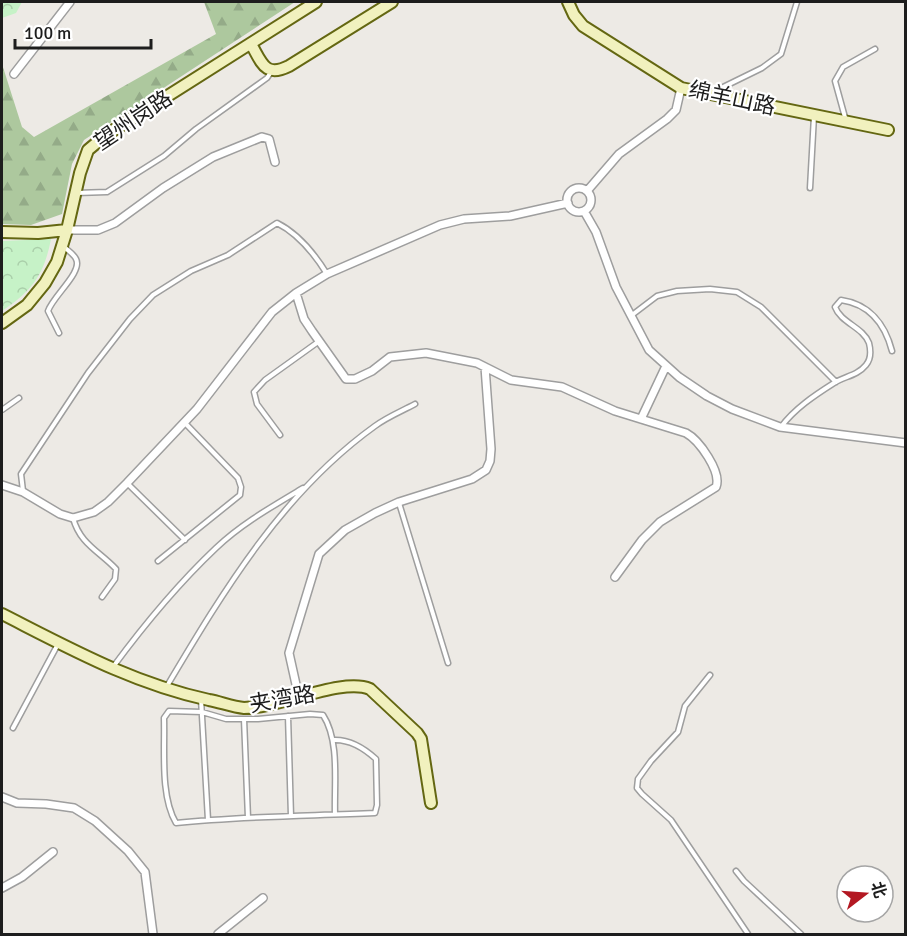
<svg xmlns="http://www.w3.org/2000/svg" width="907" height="936" font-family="Signika,'Noto Sans SC',sans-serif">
	<defs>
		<pattern id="forest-firs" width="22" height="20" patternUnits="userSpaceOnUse" patternTransform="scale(1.5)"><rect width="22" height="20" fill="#adc89e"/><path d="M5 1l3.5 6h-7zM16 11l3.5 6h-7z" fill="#94ab88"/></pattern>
		<pattern id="park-crowns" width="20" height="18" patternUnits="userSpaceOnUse" patternTransform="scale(1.5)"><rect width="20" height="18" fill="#c6f2c7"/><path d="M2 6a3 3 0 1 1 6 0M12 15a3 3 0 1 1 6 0" fill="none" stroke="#aacfaa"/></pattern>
	</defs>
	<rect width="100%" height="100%" fill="#edeae5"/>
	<!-- forest -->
	<path fill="url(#forest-firs)" d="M204,2H295L84,140L72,164L62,214L31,225L2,224V64L22,127L34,137L216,34Z"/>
	<!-- park -->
	<path fill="url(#park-crowns)" d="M2,2H22L16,13L2,18Z
		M51,239C44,275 32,291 2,311V241Z"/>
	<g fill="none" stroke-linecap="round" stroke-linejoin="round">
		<defs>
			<path id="lane" d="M713,92L762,68L781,54L797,2
				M846,121L835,81L843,67L875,49
				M810,188L814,116
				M76,193L107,192L164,156L196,129L267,78L271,72
				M632,315L657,296L677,291L710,289L737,292L761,307L836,382
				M59,333L48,311C53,296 83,272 76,259C74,254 67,250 63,246
				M2,410L19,398
				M781,427C794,409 815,395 834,383C845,376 857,376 866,365C871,359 871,351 869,343C863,327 841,323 835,307L841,300C869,304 885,324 892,351
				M280,435L257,404L254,392L265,380L318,342
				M127,483L185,540
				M23,491L21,474L88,373L130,319L153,295L191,271L228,255L277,223C299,234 314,253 327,274
				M399,503L448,663
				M73,518C80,544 99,551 116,569L115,579L102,597
				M158,561L240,495L241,487L238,478L185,423
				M113,667C144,625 178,584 216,548C241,524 273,506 303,488
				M710,675L685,706L678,732L651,761L638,779L637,788L642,794L671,820L748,934
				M167,686C224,590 283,492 375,426C387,417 402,411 415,404
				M201,699L208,820
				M288,716L291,816
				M244,719L248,818
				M13,728L58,644
				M333,740C350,739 364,748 376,759L377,805L375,813C309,816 242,816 176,823C160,796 165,750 164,718L169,711L202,712L226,719H258L310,714L323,715C340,741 334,784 335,814
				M736,871L744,881L801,934"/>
			<path id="street" d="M14,74L70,2
				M567 200a12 12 0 1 1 24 0a12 12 0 1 1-24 0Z
				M587,191L619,154L667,119L676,110L681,88
				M584,211L596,232L616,287L649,350L679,377L707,396L732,409L780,427L906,443
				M67,230H98L115,223L163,188L213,157L262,137L269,139L275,162
				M296,293L304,319L312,331L346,379H355L372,371L390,357L426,353L477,363L511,380L562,387L615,411L686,433C699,440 722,472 716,487L660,522L642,540L615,577
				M641,419L666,366
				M2,485L23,492L60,514L73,518L94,512L108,502L127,483L197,409L272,312L296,293L327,274L440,225L464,219L510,216L568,203
				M299,698L289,653L319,554L345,530L375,513L399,502L472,479L486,470L490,461L491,449L485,367
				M2,797L17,803L46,804L74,808L95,821L128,851L145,872L153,934
				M2,888L22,877L53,852
				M218,934L263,898"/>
			<path id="secondary" d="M568,2L574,15L583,26L681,88L888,130
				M251,44C262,63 265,78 289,66L392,2
				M2,232L38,233L67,230
				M2,323L27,305L45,283L57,262L67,230L80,173L88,150L106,135L316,2
				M2,614C71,649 132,683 209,700C220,702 233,707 244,708C280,708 342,677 370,689L417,733L421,739L431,803"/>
		</defs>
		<!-- lane casing -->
		<use href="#lane" stroke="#9e9e9e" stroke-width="7"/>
		<!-- street casing -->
		<use href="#street" stroke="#9e9e9e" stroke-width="10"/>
		<!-- secondary casing -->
		<use href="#secondary" stroke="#646712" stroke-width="14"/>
		<!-- lane -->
		<use href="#lane" stroke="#fff" stroke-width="4"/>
		<!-- street -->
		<use href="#street" stroke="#fff" stroke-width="7"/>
		<!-- secondary -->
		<use href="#secondary" stroke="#f1f1be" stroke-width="10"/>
	</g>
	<g text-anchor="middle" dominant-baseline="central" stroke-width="4.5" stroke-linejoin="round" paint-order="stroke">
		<!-- street labels -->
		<g font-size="22" fill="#1d1d1d" stroke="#fff">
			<text transform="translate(732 98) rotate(12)">绵羊山路</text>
			<text transform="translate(133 120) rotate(-34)">望州岗路</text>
			<text transform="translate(282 699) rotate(-10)">夹湾路</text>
		</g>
	</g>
	<!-- border -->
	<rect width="907" height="936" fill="none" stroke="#1d1d1d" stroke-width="6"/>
	<!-- north arrow -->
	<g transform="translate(865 894) rotate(73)"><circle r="28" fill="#ffffff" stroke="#a5a5a5" stroke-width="1.5"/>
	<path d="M0-4.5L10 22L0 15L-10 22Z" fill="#b31822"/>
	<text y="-9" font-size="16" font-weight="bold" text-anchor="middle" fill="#1d1d1d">北</text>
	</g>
	<!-- scale -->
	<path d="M15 39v9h136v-9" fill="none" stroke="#1d1d1d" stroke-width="3"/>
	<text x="24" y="39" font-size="18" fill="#1d1d1d" stroke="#ffffff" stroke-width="4.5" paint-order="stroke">100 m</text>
</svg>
